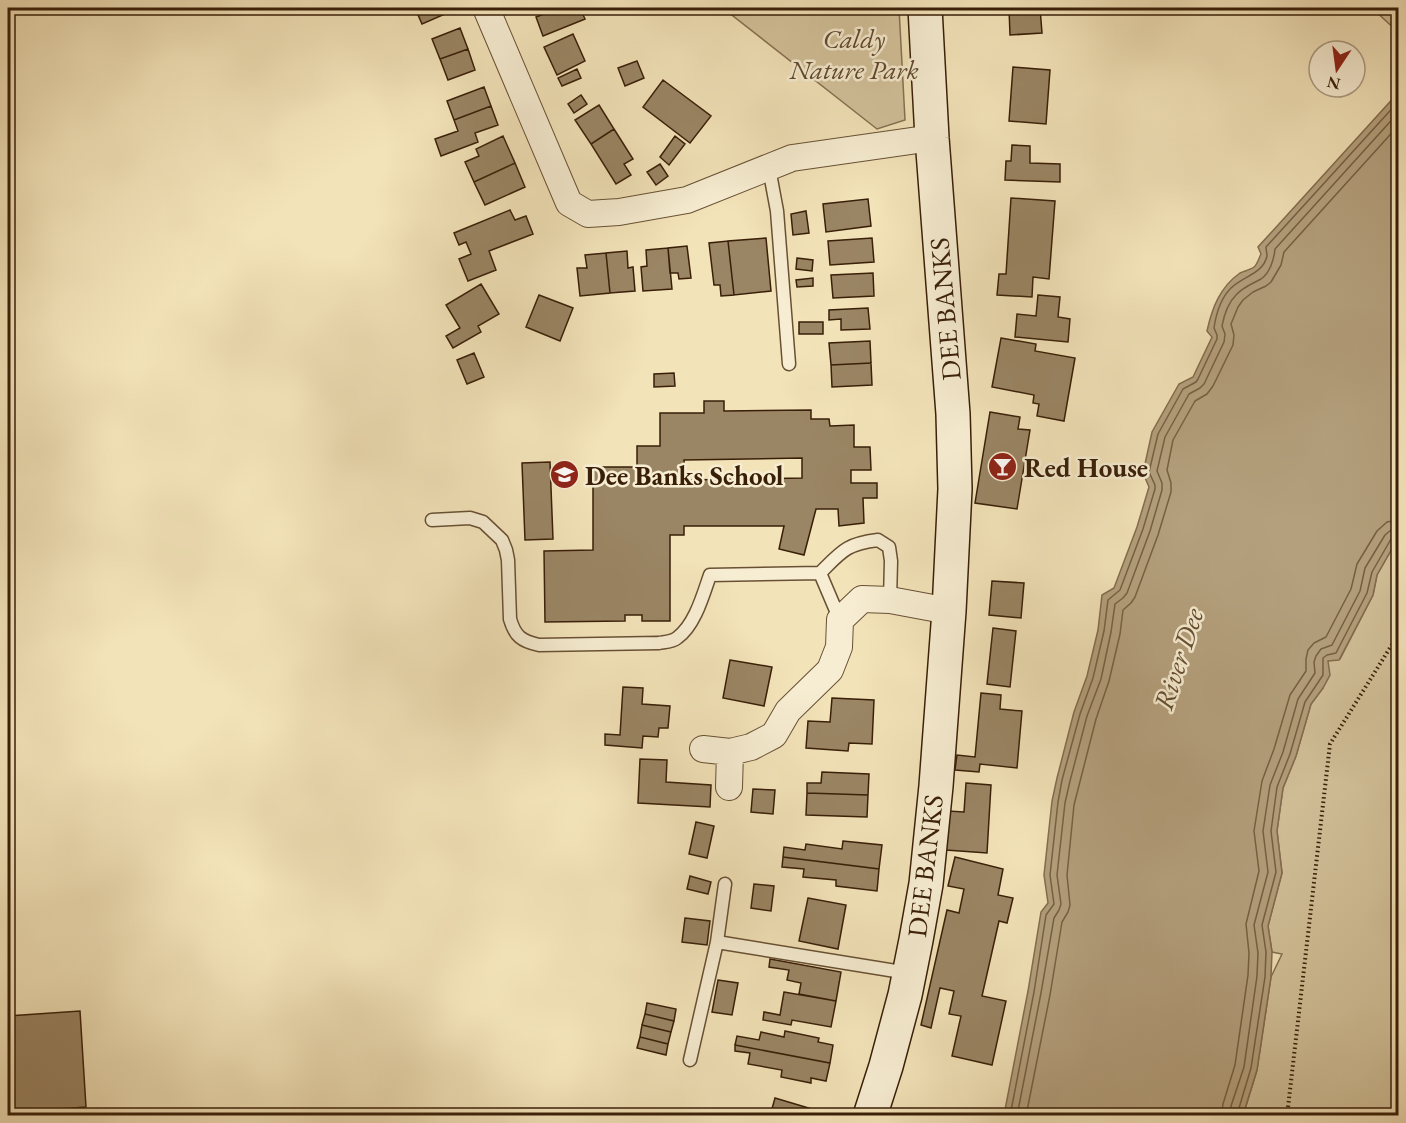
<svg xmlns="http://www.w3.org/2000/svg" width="1406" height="1123" font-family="'EB Garamond',serif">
	<rect width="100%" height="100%" fill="#f3e3b9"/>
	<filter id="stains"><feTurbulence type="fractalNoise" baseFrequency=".00333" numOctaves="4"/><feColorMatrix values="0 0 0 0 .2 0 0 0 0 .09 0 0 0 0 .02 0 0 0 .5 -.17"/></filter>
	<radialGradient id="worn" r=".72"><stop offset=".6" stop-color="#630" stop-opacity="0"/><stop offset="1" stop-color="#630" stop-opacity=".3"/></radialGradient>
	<!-- green -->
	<path fill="#d3c29b" stroke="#867052" stroke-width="1.5" d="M727,8H899L905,120L877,129L728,12Z
		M1372,8H1398V32Z
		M1398,538V1115L1243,1116L1257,1070L1271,977L1282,954L1272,952L1268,926L1282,873L1277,831L1283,788L1296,756L1311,704L1323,688L1328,660L1340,659L1373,595L1377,575Z"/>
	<!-- water -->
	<path fill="#b4a07d" stroke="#836c4e" stroke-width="1.5" d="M1398,93V538L1377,575L1373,595L1339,660L1328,661L1330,675L1323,688L1311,704L1296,756L1283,788L1277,831L1282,873L1268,926L1272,952L1271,977L1257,1070L1243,1115H1004L1028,991L1041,912L1048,903L1044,875L1052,801L1057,778L1074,712L1087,676L1098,630L1102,595L1114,588L1137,527L1149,487L1143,473L1152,432L1179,384L1193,377L1212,337L1207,331C1212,308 1220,287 1240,273C1244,271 1250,270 1254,267C1257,265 1259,258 1261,254L1258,247Z"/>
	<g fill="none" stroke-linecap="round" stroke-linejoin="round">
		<!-- shore -->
		<path stroke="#766042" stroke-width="1.5" d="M1010,1116L1034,992L1046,915L1054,904L1050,875L1058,802L1062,780L1080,714L1093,678L1104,631L1108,600L1120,590L1143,529L1155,489V485L1149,472L1158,434L1183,389L1196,382L1198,379L1217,339V335L1214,328C1216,314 1221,298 1231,288C1243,276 1263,274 1267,256C1267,253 1266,250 1266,247L1398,102
			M1017,1116L1041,993L1054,918L1059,910L1061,904L1057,875L1065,803L1070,781L1087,716L1101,679L1111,632L1115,604L1123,598L1127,593L1150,531L1162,490V483L1157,471L1165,437L1189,394L1200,388L1204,384L1224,342L1225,334L1222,326C1224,315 1228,303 1236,295C1243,287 1252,284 1261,279C1270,273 1274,259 1275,249L1398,113
			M1026,1116L1050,995L1062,922L1068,912L1070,905L1067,875L1074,805L1096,719L1109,681L1120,634L1123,610L1131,603L1135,597L1158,535L1171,492V483L1167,470L1173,440L1195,401L1207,394L1213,386L1233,345L1234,335L1231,324L1238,307L1243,300L1253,292L1266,286L1271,282L1281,265L1284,252L1398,126
			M1221,1116L1223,1104L1235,1065L1248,975L1249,953L1246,924L1259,871L1254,831L1262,781L1274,749L1290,695L1306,671V659L1308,650L1314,643L1326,637L1351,589L1357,564L1377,531L1387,522L1398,520
			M1230,1116L1231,1106L1244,1067L1257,976L1258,953L1254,925L1268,872L1263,831L1270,785L1283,752L1298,699L1315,673L1314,662L1316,656L1321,649L1332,645L1360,591L1365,568L1385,535L1391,530L1398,529
			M1238,1116L1239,1108L1251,1068L1265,977L1266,952L1262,925L1276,872L1271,831L1277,787L1290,754L1305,702L1323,675V658L1327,655L1336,653L1367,593L1372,572L1391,539L1395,537L1398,536"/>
	</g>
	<!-- building -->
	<path fill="#9a8564" stroke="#391f08" stroke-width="1.5" fill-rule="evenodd" d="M415,8H450L452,11L422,24Z
		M541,8H580L585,19L543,36L536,17L544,14Z
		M1009,8H1040L1042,33L1010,35Z
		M460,28L468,49L440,59L432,39Z
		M573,34L585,61L557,75L544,47Z
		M468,49L475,70L448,80L440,59Z
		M637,61L644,78L625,86L618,68Z
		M1013,67L1050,70L1046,124L1009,121Z
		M577,69L581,78L562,86L558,78Z
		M663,80L711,116L690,143L643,107Z
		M484,87L491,106L454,120L447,101Z
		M581,95L587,104L574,113L568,104Z
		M599,105L614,129L591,144L575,120Z
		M491,106L498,125L475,133L478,142L441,156L435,139L458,131L454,120Z
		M614,129L633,159L624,164L631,175L616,184L591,144Z
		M503,136L515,163L474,182L465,162L479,156L476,149Z
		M675,136L685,144L669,165L660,157Z
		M1012,145L1030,146V163L1060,164V182L1005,180L1006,161H1011Z
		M515,163L525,187L485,205L474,182Z
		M660,164L668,176L656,185L647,172Z
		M1011,198L1055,201L1049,279L1033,277L1032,297L997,295L999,274H1006Z
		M868,199L871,226L826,232L823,204Z
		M510,210L515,220L526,216L533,234L489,251L496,270L468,281L459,259L471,254L466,242L459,245L454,233Z
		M806,211L809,233L793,235L791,214Z
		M766,238L771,291L734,295L728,241Z
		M872,238L874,262L830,265L828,241Z
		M728,241L734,295L721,296L720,285H714L709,243Z
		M687,246L691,278L679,279L678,273H670L668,248Z
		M668,248L672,289L643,291L641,267L647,266L646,250Z
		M627,251L628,268L633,267L635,291L610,293L606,253Z
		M606,253L610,293L580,296L577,268H587L585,255Z
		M797,258L813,260L812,271L796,269Z
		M873,273L874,296L833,298L831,275Z
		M813,278V286L797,287L796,280Z
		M481,284L499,314L478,326L481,332L453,348L446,336L460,328L446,305Z
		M539,295L573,308L560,341L526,327Z
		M1038,295L1060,297L1058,317L1070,319L1068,342L1015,337L1017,314L1036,316Z
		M868,308L870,329L841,330V319L829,320V310Z
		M799,322H823V334H799Z
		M1001,338L1036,344L1035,351L1075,358L1064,421L1037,416L1039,404L1033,403L1034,395L992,387Z
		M870,341L871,363L831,365L829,343Z
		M474,353L484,377L467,384L457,360Z
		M871,363L872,385L832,387L831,365Z
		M674,373L675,386L654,387V374Z
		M704,401H724V411L811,410V419H829L830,426L854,425V447H870L871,470H851V483H877V498H863L864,523L839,526L838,509H816L804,555L779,549L784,526H684V535H670V621H642V615H625V621L545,622L544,551L593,550V467H637V446H660V413H704ZM802,458V478L685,480L684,460Z
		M990,412L1020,417L1018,429L1030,430L1017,509L975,503Z
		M550,462L553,539L525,540L522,463Z
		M992,581L1024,583L1021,618L989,615Z
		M993,628L1016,631L1010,687L987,684Z
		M730,660L772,667L764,706L723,698Z
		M623,687L643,688L642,704L670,706L668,728H659L658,737L643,736L642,748L605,745V734L620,735Z
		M981,693L1001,695L1000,709L1022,711L1017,768L980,764L979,772L955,770L957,755L975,757Z
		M832,698L874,700L872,744L849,743L848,751L806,748L808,721L830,722Z
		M640,759L667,760L666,782L711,785L710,807L638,803Z
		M822,772L869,774L868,795L807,793V783H821Z
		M966,783L991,785L987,853L946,850L948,811L964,812Z
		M753,789L775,790L773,814L751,812Z
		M807,793L868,795L867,817L806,815Z
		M696,822L714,826L707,858L689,854Z
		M843,841L882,845L879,869L783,857L784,847L805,850L806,844L842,849Z
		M783,857L879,869L877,891L836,886V880L803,877L804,869L782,867Z
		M955,857L1003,869L998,895L1013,898L1007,923L999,921L982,996L1006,1001L992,1065L952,1056L961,1016L949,1014L954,991L940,988L931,1028L921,1025L947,910L959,913L964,889L948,886Z
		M690,876L711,882L708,894L687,889Z
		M754,884L774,886L771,911L751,908Z
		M808,898L846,905L838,949L799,941Z
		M685,918L710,921L707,945L682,942Z
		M770,959L841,972L836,1001L799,994L801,983L787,980L789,970L769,967Z
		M718,980L738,983L732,1015L712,1012Z
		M784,992L836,1001L831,1027L792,1020L791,1025L763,1020L764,1012L780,1015Z
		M647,1003L676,1009L674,1021L645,1014Z
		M80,1011L86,1107L48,1110V1116H8V1016Z
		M645,1014L674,1021L671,1032L642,1025Z
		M642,1025L671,1032L668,1044L640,1037Z
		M785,1031L819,1038L818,1042L833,1045L830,1063L735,1045L737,1036L759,1040L761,1032L784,1037Z
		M640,1037L668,1044L666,1055L637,1048Z
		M735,1045L830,1063L826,1081L811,1078V1083L781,1077L782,1070L748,1064L750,1053L735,1051Z
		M775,1098L812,1109L810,1116H770Z"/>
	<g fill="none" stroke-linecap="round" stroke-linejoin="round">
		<defs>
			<path id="lane" d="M769,168L777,211L789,364
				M432,520L470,518L483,522L502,540L506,550L508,560L510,619C515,636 521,641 539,645L659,643C664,642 672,642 677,638C695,625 703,595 710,575L820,573C842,551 846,544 878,540L889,547L891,561L890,600
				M820,573L840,620
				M717,942L725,884
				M690,1060L717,942L908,973"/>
			<path id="street" d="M486,8L569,203L588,214L619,212L687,200L792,158L932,138
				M703,749L730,752L751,747L774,735L788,711L830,670L839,647L840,620L862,599L890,600L949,611
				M729,787L730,752"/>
			<path id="secondary" d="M870,1116L886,1066L905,995L916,940L926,884L936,786L949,611L955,489L953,414L932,138L925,8"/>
		</defs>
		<!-- lane casing -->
		<use href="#lane" stroke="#685034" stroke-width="15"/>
		<!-- street casing -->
		<use href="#street" stroke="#685034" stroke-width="28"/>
		<!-- secondary casing -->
		<use href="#secondary" stroke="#391f08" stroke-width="36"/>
		<!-- path -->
		<path stroke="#391f08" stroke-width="4" stroke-dasharray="1.5 3" stroke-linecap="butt" d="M1287,1116L1330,744L1398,635"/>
		<!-- lane -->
		<use href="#lane" stroke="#f7edd2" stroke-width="12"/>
		<!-- street -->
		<use href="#street" stroke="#f7edd2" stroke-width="26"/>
		<!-- secondary -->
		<use href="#secondary" stroke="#f7edd2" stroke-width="33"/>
	</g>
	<!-- icons -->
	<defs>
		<symbol id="bar-disc" viewBox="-11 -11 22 22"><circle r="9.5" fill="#8f2418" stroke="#f7edd2"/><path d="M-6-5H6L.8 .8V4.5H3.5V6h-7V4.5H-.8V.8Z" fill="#fff"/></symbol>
		<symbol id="school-disc" viewBox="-11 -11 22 22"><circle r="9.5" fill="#8f2418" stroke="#f7edd2"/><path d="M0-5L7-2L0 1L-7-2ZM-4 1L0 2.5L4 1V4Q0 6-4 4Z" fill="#fff"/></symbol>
	</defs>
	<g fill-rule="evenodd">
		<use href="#bar-disc" x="986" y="450" width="33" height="33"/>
		<use href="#school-disc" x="548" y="458" width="33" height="33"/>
	</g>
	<g text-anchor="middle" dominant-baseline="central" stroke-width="5" stroke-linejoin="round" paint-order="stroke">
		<!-- park labels -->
		<g font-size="27" font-style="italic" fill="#60482d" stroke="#f7edd2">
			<text x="854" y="38">Caldy<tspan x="854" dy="31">Nature Park</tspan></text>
		</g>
		<!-- street labels -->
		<g font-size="27" fill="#391f08" stroke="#f7edd2">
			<text transform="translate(945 309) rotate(-95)">DEE BANKS</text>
			<text transform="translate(925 866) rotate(-83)">DEE BANKS</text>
		</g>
		<!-- poi labels -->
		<g font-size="27" font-weight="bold" fill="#391f08" stroke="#f7edd2" text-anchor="start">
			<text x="1024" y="467">Red House</text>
			<text x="585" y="475">Dee Banks School</text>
		</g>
		<!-- water labels -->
		<g font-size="28" font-style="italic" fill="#644c31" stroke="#f7edd2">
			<text transform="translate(1178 659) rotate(-72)">River Dee</text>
		</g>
	</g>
	<!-- margin -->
	<rect width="1406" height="1123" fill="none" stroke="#f3e3b9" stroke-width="30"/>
	<rect x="9" y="9" width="1388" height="1105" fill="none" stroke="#391f08" stroke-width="3"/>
	<rect x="15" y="15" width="1376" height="1093" fill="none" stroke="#391f08" stroke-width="1.5"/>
	<!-- north arrow -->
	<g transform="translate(1337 69) rotate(193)"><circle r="28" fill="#f7edd2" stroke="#ab9b81" stroke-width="1.5"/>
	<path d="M0-4.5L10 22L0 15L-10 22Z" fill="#8f2418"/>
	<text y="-9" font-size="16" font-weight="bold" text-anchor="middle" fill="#391f08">N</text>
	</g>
	<rect width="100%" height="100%" filter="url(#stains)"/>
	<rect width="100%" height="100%" fill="url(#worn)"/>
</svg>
